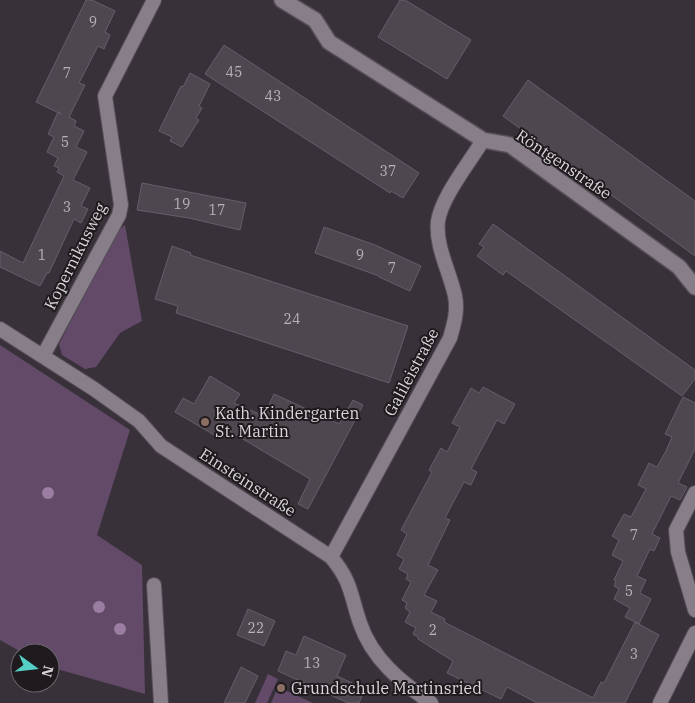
<svg xmlns="http://www.w3.org/2000/svg" width="695" height="703" font-family="'IBM Plex Serif',serif">
	<rect width="100%" height="100%" fill="#38313a"/>
	<!-- green -->
	<path fill="#624a68" d="M125,225L142,321L120,333L96,367L85,369L62,355L59,344L118,230Z
		M0,345L130,430L97,535L142,565L145,694L50,667V653H23L0,640Z
		M268,674L278,679L267,703H255Z
		M278,687L313,703H271Z"/>
	<!-- building -->
	<path fill="#4e4750" stroke="#665e68" d="M86,0H92L115,11L105,32L110,35L104,49L98,46L79,83L85,85L69,117L76,121L74,126L84,131L76,147L87,152L73,180L90,188L81,206L88,209L81,223L74,219L49,273H47L40,286L0,267V251L23,263L64,176L57,172L59,168L54,166L58,158L47,152L54,137L48,134L58,112L61,114L36,102Z
		M400,0H405L471,40L447,79L378,37Z
		M224,45L419,173L403,198L391,191L390,193L205,74Z
		M190,73L210,84L199,106L202,108L196,118L199,120L182,147L170,141L172,137L159,131L181,86L183,87Z
		M528,80L695,201V256L503,116Z
		M142,183L246,203L240,230L189,218L137,210Z
		M493,224L695,370V379L682,396L506,271L503,275L477,256L484,247L479,244Z
		M324,227L375,245L421,266L410,291L379,277V276L315,253Z
		M172,246L191,253L190,255L408,326L389,383L176,313L178,306L155,299Z
		M210,376L240,394L234,403L264,416L274,394L339,424L353,400L363,405L308,509L298,504L310,479L221,426L216,436L175,412L183,398L194,404Z
		M483,387L515,404L504,424L497,420L471,469L477,472L471,485L464,482L445,518L450,520L428,565L438,570L424,595L437,601L431,612L445,619L444,622L593,698L601,682L604,683L635,622L659,635L625,703H537L507,687L501,699L447,673L453,661L418,639V637L413,634L416,628L405,622L410,612L405,608L407,603L402,600L411,582L406,579L408,574L399,569L404,559L397,555L407,534L401,530L432,472L429,470L441,448L447,452L460,427L452,423L471,388L479,393Z
		M683,397L695,403V449L678,483L687,487L680,500L671,496L652,534L660,538L654,551L650,549L637,576L646,580L640,593L651,599L639,624L625,617L630,608L614,599L619,589L614,586L616,581L614,580L623,561L612,555L619,540L612,536L624,514L631,517L639,502L646,489L638,485L649,463L657,467L666,451L672,437L665,434Z
		M248,609L275,621L264,646L237,635Z
		M304,636L346,655L337,676L365,689L359,703H348L278,671L286,651L296,655Z
		M241,667L258,676L245,703H224Z"/>
	<g fill="none" stroke-linecap="round" stroke-linejoin="round">
		<defs>
			<path id="street" d="M0,329L94,389L139,421L161,446L331,557C352,582 350,594 360,623C372,659 401,682 431,703
				M43,356L119,215L121,205L105,96L154,0
				M695,493L676,530L678,552L695,610
				M331,557L450,338C454,324 458,311 455,296C450,272 435,246 438,221C442,196 470,162 483,140
				M154,585L161,703
				M660,703L695,633"/>
			<path id="secondary" d="M282,0L315,20L329,42L483,140L510,145L679,267L695,287"/>
		</defs>
		<!-- street casing -->
		<use href="#street" stroke="#544e55" stroke-width="16"/>
		<!-- secondary casing -->
		<use href="#secondary" stroke="#544e55" stroke-width="18"/>
		<!-- street -->
		<use href="#street" stroke="#877e89" stroke-width="14"/>
		<!-- secondary -->
		<use href="#secondary" stroke="#877e89" stroke-width="15"/>
	</g>
	<!-- trees -->
	<g fill="#9a7da1">
		<circle cx="48" cy="493" r="6"/>
		<circle cx="99" cy="607" r="6"/>
		<circle cx="120" cy="629" r="6"/>
	</g>
	<!-- markers -->
	<g fill="#8d6e63" stroke="#1e1a1e" stroke-width="2">
		<circle cx="205" cy="422" r="5"/>
		<circle cx="281" cy="688" r="5"/>
	</g>
	<g text-anchor="middle" dominant-baseline="central" stroke-width="4" stroke-linejoin="round" paint-order="stroke">
		<!-- number labels -->
		<g font-size="14" fill="#b6b2b8">
			<text x="93" y="22">9</text>
			<text x="234" y="72">45</text>
			<text x="67" y="73">7</text>
			<text x="273" y="96">43</text>
			<text x="65" y="142">5</text>
			<text x="388" y="171">37</text>
			<text x="182" y="204">19</text>
			<text x="67" y="207">3</text>
			<text x="217" y="210">17</text>
			<text x="42" y="255">1</text>
			<text x="360" y="255">9</text>
			<text x="392" y="268">7</text>
			<text x="292" y="319">24</text>
			<text x="634" y="535">7</text>
			<text x="629" y="591">5</text>
			<text x="256" y="628">22</text>
			<text x="433" y="630">2</text>
			<text x="634" y="654">3</text>
			<text x="312" y="663">13</text>
		</g>
		<!-- street labels -->
		<g font-size="16" fill="#d9d5da" stroke="#1e1a1e">
			<text transform="translate(564 164) rotate(34)">Röntgenstraße</text>
			<text transform="translate(75 256) rotate(-63)">Kopernikusweg</text>
			<text transform="translate(411 372) rotate(-62)">Galileistraße</text>
			<text transform="translate(248 482) rotate(33)">Einsteinstraße</text>
		</g>
		<!-- poi labels -->
		<g font-size="16" fill="#d9d5da" stroke="#1e1a1e" text-anchor="start">
			<text x="215" y="413">Kath. Kindergarten<tspan x="215" dy="18">St. Martin</tspan></text>
			<text x="291" y="688">Grundschule Martinsried</text>
		</g>
	</g>
	<!-- north arrow -->
	<g transform="translate(35 668) rotate(105)"><circle r="24" fill="#1e1a1e" stroke="#696569"/>
	<path d="M0-4L9 19L0 12L-9 19Z" fill="#55cec6"/>
	<text y="-8" font-size="14" font-weight="bold" text-anchor="middle" fill="#d9d5da">N</text>
	</g>
</svg>
